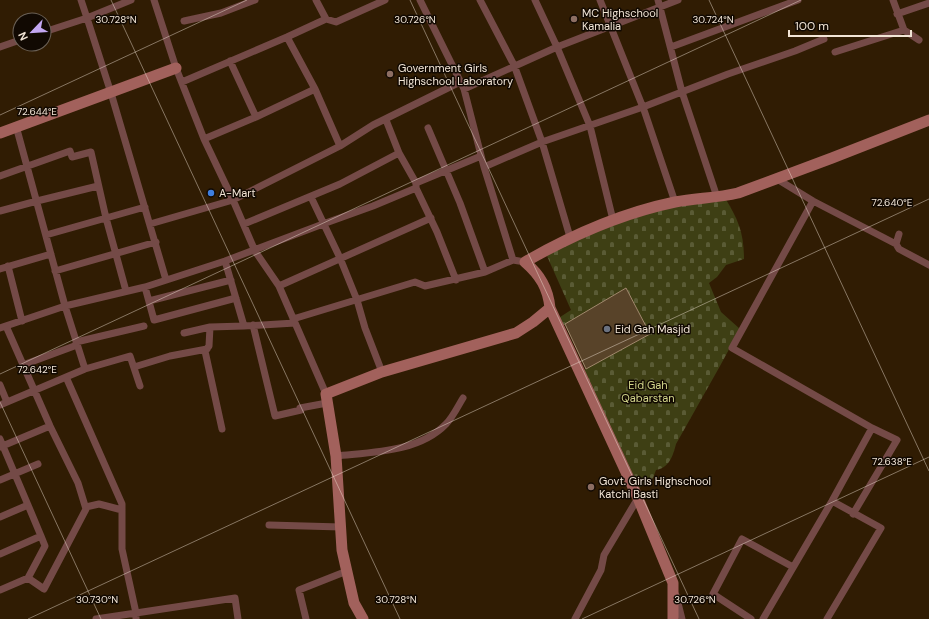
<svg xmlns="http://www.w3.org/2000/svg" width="929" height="619" font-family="'DM Sans',sans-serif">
	<defs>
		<pattern id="cemetery-stones" width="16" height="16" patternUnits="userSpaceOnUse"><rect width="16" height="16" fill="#3e3f14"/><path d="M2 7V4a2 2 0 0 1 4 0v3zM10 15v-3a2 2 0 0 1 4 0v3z" fill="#5a5b35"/></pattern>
	</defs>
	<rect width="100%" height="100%" fill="#301c03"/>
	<!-- cemetery -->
	<path fill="url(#cemetery-stones)" d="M725,198C738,219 744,233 744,259L726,265L717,277L709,283L721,312L740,329L720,366L676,444C673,456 669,468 656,470L653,478L638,489L582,371L650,334L626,288L561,327L557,319L571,310L547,256L570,239L675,205Z"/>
	<!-- building -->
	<path fill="#584329" stroke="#a1896d" d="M626,288L650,334L586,369L565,324Z"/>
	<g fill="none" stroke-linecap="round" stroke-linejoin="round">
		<!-- street -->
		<path stroke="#744a47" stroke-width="7" d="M81,0L87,18L111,93L166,280
			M154,0L176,68L204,139L233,200L255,251L279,286L326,394
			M316,0L326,19
			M420,0L464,89L484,167L513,260
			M480,0L514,65L542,142L570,237
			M535,0L557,47L590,126L613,220
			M600,0L644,110L675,202
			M658,0L682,92L717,197
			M893,0L904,30L919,40
			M897,14L929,3
			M184,21L221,13L255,0
			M44,32L87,18L131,0
			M287,37L315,89L340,146
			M0,47L20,40
			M671,47L798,0
			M835,52L904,30
			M230,61L256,117
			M182,82L287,37L326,19L336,22L385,0
			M464,89L557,47L678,0
			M386,120L399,153L416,183V188L437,232L456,280
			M16,126L65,306L85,369
			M428,128L460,203L485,272
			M204,139L256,117L315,89
			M484,167L542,142L643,107L728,74L795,51L824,39
			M0,176L70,151L72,157L91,152L106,218L126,291
			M777,179L813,201L896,244L899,249L929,265
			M416,183L481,156
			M311,197L340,258L357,300L365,328L382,372
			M0,211L37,201L98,186
			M150,224L233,200L340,146L373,125L460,82
			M244,224L340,184L399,153
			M46,235L145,207
			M896,244L899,234
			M225,261L244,326L295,323
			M8,266L22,321
			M0,269L51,254
			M55,271L156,242
			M279,286L431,218
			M145,287L154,320L236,298
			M149,301L231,280
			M293,319L415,282L425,286L485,272L513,260L525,262
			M253,325L275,416L301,410L300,408L327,403
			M6,326L50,426L78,483L86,509L44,589L28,578
			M0,328L65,306L145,287L225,261L323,224L373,206L416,188
			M184,333L210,327
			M76,342L144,326
			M23,365L77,345
			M134,367L170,356L207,349
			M66,377L122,504V549L136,613L235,598L238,619
			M0,385L7,402
			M0,405L85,369L130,356L140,386
			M222,429L205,351L209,346L210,327L244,326
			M0,439L28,505
			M0,447L50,426
			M336,456C373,452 419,452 446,424C453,417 458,406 463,398
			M0,480L38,464
			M86,507L99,504L122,510
			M853,514L897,440L872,428
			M0,517L28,505L41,536
			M269,525L341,527
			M0,554L41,536L45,546L28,578L0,590
			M676,595L682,619
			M96,619L136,613V619
			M306,619L299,590L347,571
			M575,619L601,570L604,555L638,498
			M751,619L713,594L742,539L793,567
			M763,619L832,501L872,428L732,348L813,201
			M827,619L881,528L832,501"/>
		<!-- secondary -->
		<path stroke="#a2615c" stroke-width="11" d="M0,133L176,68
			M550,308L638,498L673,583V619
			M363,619L354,603L342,550L336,456L326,394L382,372L516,333L533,322L550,308C548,288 540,275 525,262C572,235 622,213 675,202C696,198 717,198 738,193L832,158L929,120"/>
	</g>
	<!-- ticks -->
	<path fill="none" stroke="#f2e5d6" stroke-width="1" stroke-opacity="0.45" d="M111,0L400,619M410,0L699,619M709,0L929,471M0,115L247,0M0,374L801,0M0,402L101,619M28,619L929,199M582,619L929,457"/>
	<!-- markers -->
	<g fill="#8d6e63" stroke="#110902" stroke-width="1.5">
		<circle cx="574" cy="19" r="4"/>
		<circle cx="390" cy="74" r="4"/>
		<circle cx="591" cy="487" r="4"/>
	</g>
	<circle fill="#3f7fe0" stroke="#110902" stroke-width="1.5" cx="211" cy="193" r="4"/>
	<circle fill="#6b7280" stroke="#110902" stroke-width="1.5" cx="607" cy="329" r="4"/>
	<g text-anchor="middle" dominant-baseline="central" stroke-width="3" stroke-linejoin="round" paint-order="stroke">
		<!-- poi labels -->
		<g font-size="11" fill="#f2e5d6" stroke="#110902" text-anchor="start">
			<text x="582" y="13">MC Highschool<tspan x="582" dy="13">Kamalia</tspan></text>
			<text x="398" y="68">Government Girls<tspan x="398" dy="13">Highschool Laboratory</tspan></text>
			<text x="219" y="193">A-Mart</text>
			<text x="615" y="329">Eid Gah Masjid</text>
			<text x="599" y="481">Govt. Girls Highschool<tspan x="599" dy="13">Katchi Basti</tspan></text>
		</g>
		<!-- park labels -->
		<g font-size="11" fill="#d2d58a" stroke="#110902">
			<text x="648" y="385">Eid Gah<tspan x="648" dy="13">Qabarstan</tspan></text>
		</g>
	</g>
	<g font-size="10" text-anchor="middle" fill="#f2e5d6" stroke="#110902" stroke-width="3" stroke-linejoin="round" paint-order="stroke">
		<text x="116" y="23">30.728°N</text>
		<text x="415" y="23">30.726°N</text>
		<text x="713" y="23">30.724°N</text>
		<text x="37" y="115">72.644°E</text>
		<text x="892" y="206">72.640°E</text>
		<text x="37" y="373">72.642°E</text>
		<text x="892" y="465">72.638°E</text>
		<text x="97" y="603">30.730°N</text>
		<text x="396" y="603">30.728°N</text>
		<text x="695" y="603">30.726°N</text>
	</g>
	<!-- north arrow -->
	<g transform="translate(32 32) rotate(245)"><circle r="19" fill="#110902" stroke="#6b6157"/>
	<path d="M0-3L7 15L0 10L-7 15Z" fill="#c3a7f2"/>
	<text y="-6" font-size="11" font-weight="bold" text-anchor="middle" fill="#f2e5d6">N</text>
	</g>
	<!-- scale -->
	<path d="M789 30v6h122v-6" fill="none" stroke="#f2e5d6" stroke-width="2"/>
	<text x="795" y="30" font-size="12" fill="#f2e5d6" stroke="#110902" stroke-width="3" paint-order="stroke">100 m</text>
</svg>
